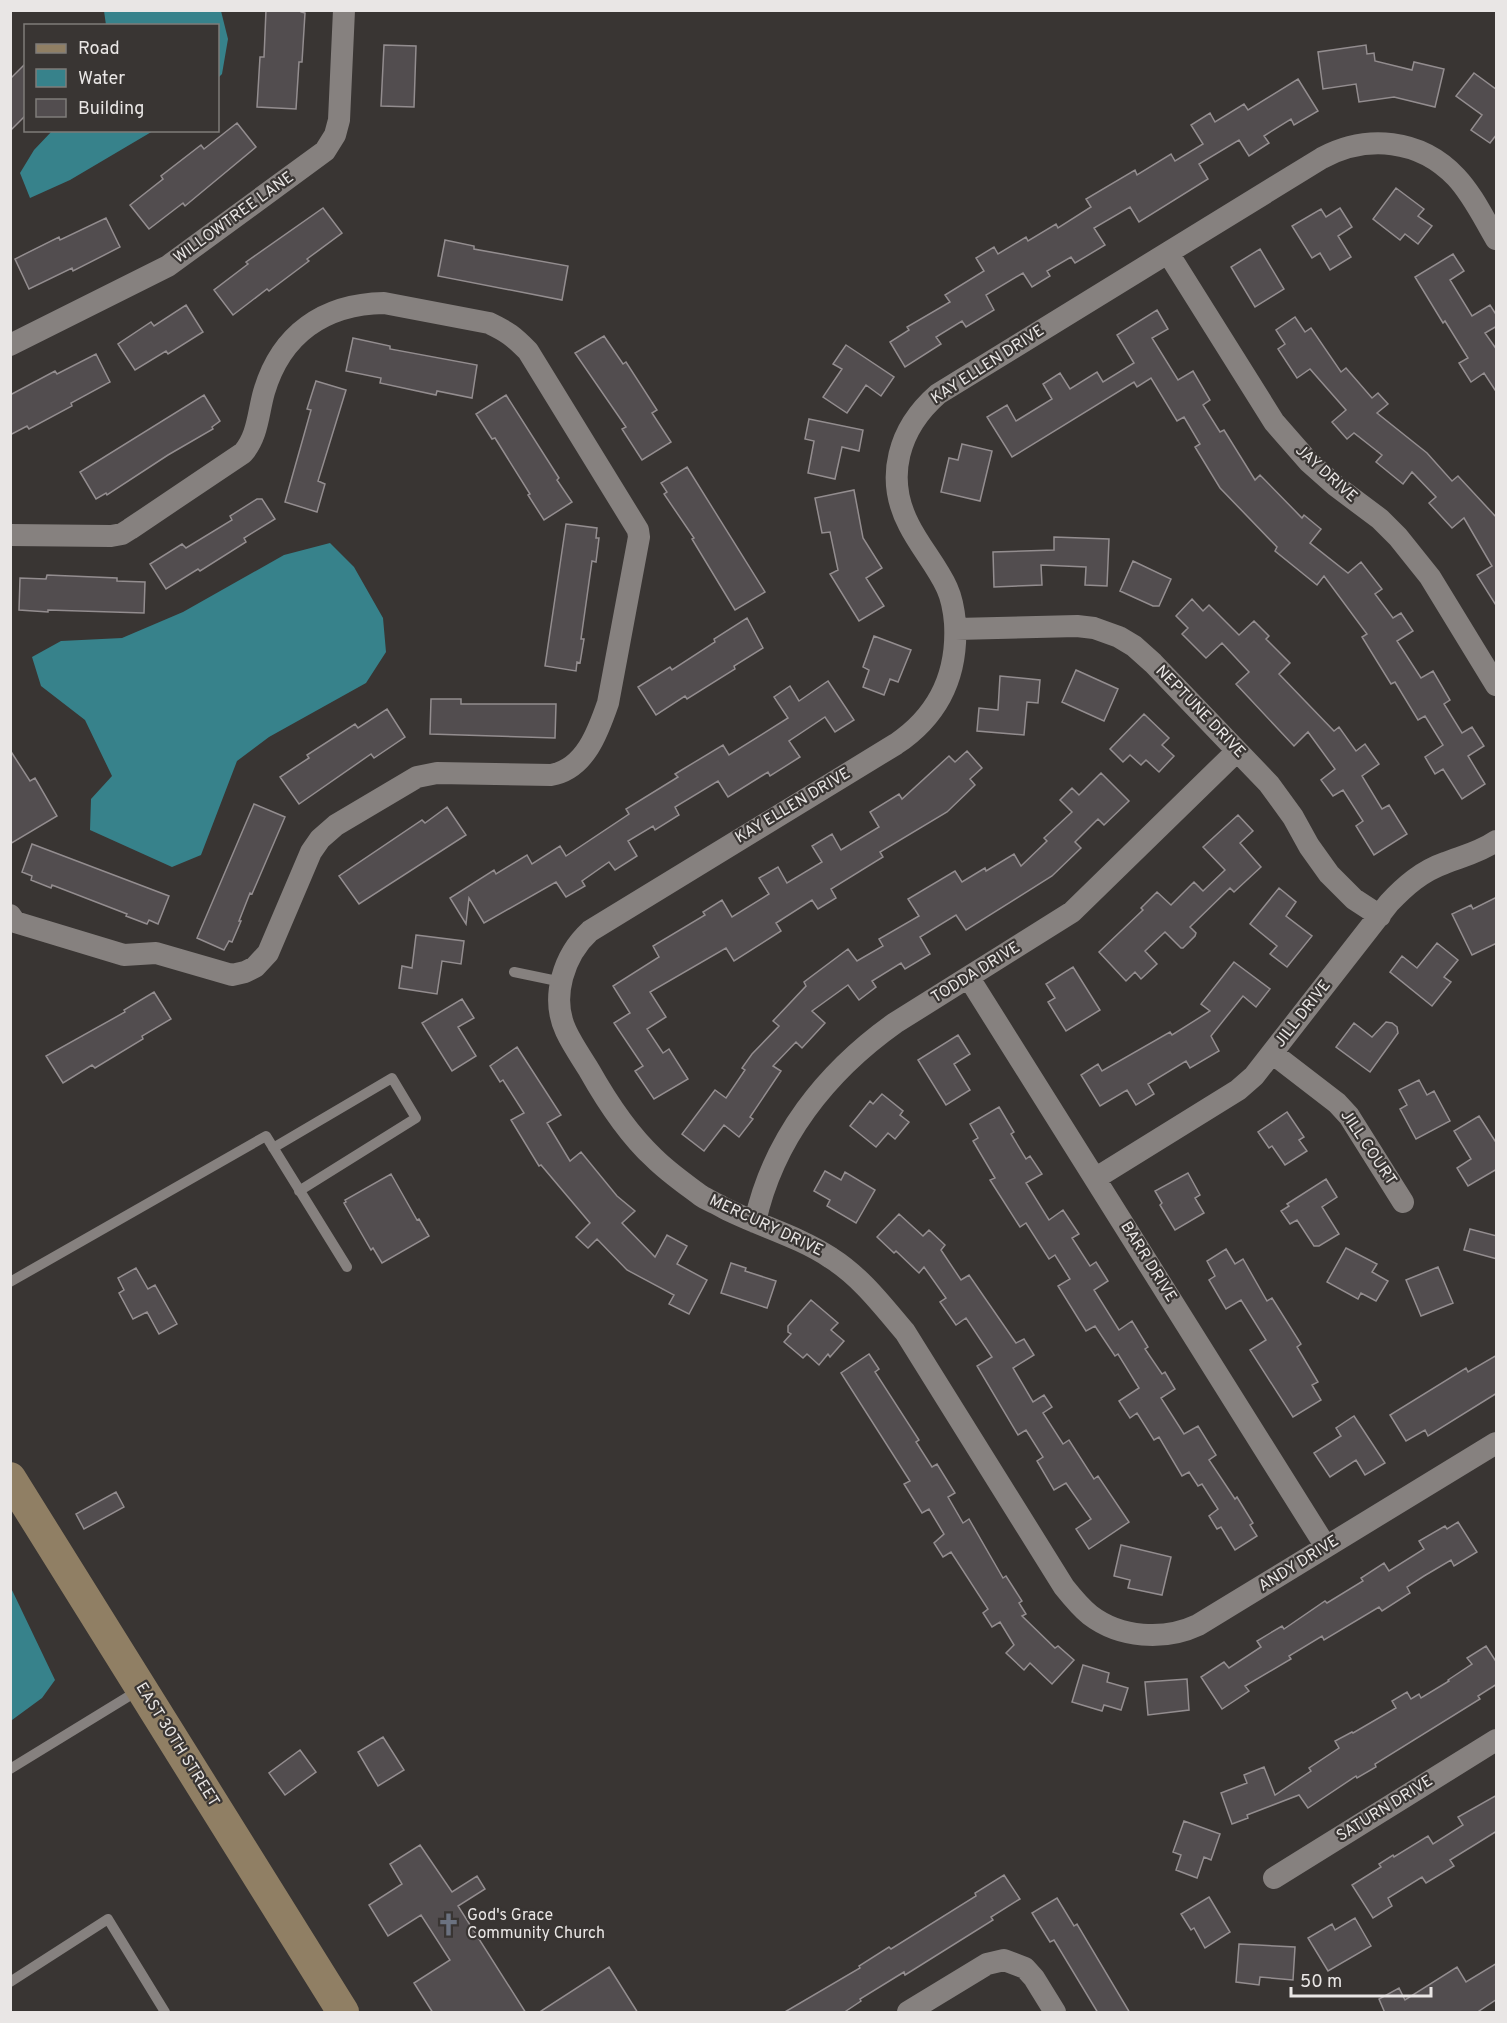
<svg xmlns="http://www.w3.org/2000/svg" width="1507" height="2023" font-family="Overpass,sans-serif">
	<rect width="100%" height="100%" fill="#393533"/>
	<!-- water -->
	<path fill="#37828b" d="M104,11H221L228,39L222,74L218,78V26L106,25Z
		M52,131V130L153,131L70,180L30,198L20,173L34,150Z
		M330,543L354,567L383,618L386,652L366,683L269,737L237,761L201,855L172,867L90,830L91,799L112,776L85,720L41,686L32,657L61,641L122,638L183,612L284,555Z
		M11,1588L55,1680L42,1698L12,1720Z"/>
	<!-- building -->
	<path fill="#524d4f" stroke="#938d8f" stroke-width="1.5" d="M266,10H301V12L305,13L302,62H299L296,109L257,107L260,57H264Z
		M384,45L416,46L414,107L381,106Z
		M1366,45L1367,54L1374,53L1375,61L1412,70L1414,62L1444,69L1435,107L1394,97L1359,102L1356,84L1323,89L1318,52Z
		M26,63V115L10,131V79Z
		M1474,73L1497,90V134L1490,143L1471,130L1482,115L1456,96Z
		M1298,79L1318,111L1294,125L1291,119L1264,136L1269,143L1249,156L1239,140L1199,164L1208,179L1139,222L1130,207L1094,228L1105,245L1075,263L1071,257L1047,271L1050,276L1032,287L1023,273L986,295L994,310L966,327L962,321L936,337L941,344L905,367L890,342L909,330L907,327L950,302L945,295L984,271L976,258L994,247L998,254L1026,237L1028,241L1056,224L1058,228L1091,207L1086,199L1135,170L1137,175L1171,154L1175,161L1203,144L1191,125L1210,113L1215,122L1244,104L1248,110Z
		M237,123L256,147L185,206L183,203L149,229L130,205L163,179L161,176L201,145L204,149Z
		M1396,188L1424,209L1418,216L1432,226L1418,244L1405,234L1400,240L1373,219Z
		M323,208L342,233L307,259L309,261L269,291L267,289L233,315L214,290L248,264L246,262Z
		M1340,208L1352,227L1338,236L1351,257L1330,270L1320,253L1312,258L1292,226L1321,209L1326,217Z
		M106,218L120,247L73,271L72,268L29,289L15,259L59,237L60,240Z
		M445,240L474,246V249L568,266L562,300L438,276Z
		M1260,249L1284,289L1255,307L1231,267Z
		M1453,254L1464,271L1450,280L1472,316L1490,305L1497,316V326L1485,333L1497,350V393L1484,373L1471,382L1459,363L1468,358L1445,321L1443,323L1415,277Z
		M186,305L203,332L168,354L166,351L135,370L118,344L151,322L154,326Z
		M1157,310L1168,329L1152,338L1178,380L1193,371L1210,400L1203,405L1220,432L1224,430L1255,480L1260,475L1302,518L1304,515L1321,529L1310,543L1348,573L1361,562L1382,589L1375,594L1393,618L1401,613L1413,631L1397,641L1421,678L1433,671L1450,700L1444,704L1462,733L1472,727L1484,746L1468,756L1485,784L1462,799L1443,769L1435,774L1425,757L1443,745L1425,716L1418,720L1395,682L1391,684L1362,637L1367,634L1324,576L1317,585L1275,551L1277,547L1220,488L1195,447L1200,444L1184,417L1177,421L1151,378L1137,387L1134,382L1012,457L987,417L1007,405L1016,421L1052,399L1043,384L1060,373L1070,389L1097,372L1103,382L1134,363L1117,335Z
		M1295,317L1305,332L1311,328L1341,372L1346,368L1372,398L1378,393L1388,404L1377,413L1427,453L1452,481L1458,476L1497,518V607L1477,575L1492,566L1464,518L1452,528L1429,503L1436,497L1412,472L1403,484L1376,462L1382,455L1354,433L1347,439L1332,422L1346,410L1310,369L1297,378L1278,349L1285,344L1276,330Z
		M604,336L623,364L626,362L657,410L652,413L671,442L642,460L622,429L626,427L575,353Z
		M353,338L390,346V349L477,365L472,398L437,391L436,395L380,383L381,378L346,371Z
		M846,345L894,377L881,396L866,385L847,413L823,397L842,369L833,364Z
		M96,354L110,382L71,403L72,406L29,429L27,426L10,435V395L55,371L57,374Z
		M316,381L346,390L318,481L325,484L317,512L285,502L311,410L307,409Z
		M204,395L220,421L212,427L213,429L168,455L107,495L106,493L96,499L80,472Z
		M506,395L559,478L557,480L572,502L544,520L528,495L530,494L495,438L492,439L476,414Z
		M809,419L863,430L859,451L842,447L835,479L808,473L814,441L805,439Z
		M962,444L992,451L980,501L941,492L949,458L958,460Z
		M687,467L765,592L735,610L692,539L694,538L664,494L667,492L661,483Z
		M854,490L863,538L882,568L866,578L884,606L859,621L830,574L838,570L830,532L822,533L815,498Z
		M257,499H262L275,519L244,538L246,542L200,571L198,569L166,589L150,564L182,544L186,548L232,520L230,516Z
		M566,524L597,528L596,538H599L596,562L592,561L581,639H584L580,663L577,662L576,671L545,666Z
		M1054,537L1109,539L1107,586L1085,585L1086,567L1041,565L1042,585L994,587L993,552L1054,550Z
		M1133,561L1171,579L1159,606H1153L1120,591Z
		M47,575L117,578V581L145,582L144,613L48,610V612L19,610L20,578L46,579Z
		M1192,599L1203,611L1209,605L1239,635L1254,621L1269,636L1266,639L1290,663L1279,674L1334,731L1339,727L1356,751L1365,744L1379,764L1362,776L1382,809L1389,805L1407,834L1374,855L1356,826L1363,821L1343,790L1333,796L1321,780L1335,769L1308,732L1294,746L1236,684L1249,672L1222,643L1206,658L1182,634L1188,628L1176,616Z
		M747,618L763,648L734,666L735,669L687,699L685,696L656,715L638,687L670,667L672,670L715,642L714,639Z
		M874,636L911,650L898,682L890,679L884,695L863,687L869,670L863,667Z
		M1076,670L1118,689L1104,721L1062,702Z
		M1000,676L1040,680L1038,703L1027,702L1024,735L977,731L979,708L998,710Z
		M828,681L854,720L835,732L825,717L789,741L800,757L770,776L768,772L728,797L718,781L675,807L679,815L655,830L653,826L628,841L637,856L615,870L609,862L582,881L585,886L566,897L556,882L484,923L469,898L466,924L450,898L494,870L496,874L527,855L532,864L560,846L566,856L629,814L626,809L678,777L675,774L723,745L729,755L788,718L774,697L790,686L799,701Z
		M431,699H461V704H556L555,738L430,734Z
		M387,709L405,737L374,758L371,754L299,804L280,777L309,758L307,755L355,724L358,728Z
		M1144,714L1169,738L1162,745L1174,756L1159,772L1146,760L1141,765L1130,755L1123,762L1110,749Z
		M10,750L30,781L35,778L57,816L10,844Z
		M967,751L982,768L970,779L975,785L947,812L880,852L883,857L831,889L836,898L818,909L812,900L776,923L781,931L734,961L726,948L650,992L666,1017L647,1029L663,1053L669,1049L688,1079L654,1099L635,1071L643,1066L614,1023L630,1013L613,986L659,957L653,946L705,915L703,912L722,900L732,917L769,894L759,878L778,867L787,883L822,862L812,846L832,834L841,850L879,827L870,812L899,794L902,799L949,756L955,762Z
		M1101,773L1129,801L1104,825L1098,819L1075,842L1081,848L1052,876L966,930L956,915L920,937L930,954L905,969L901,963L872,981L876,987L859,1000L848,985L812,1011L825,1023L802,1048L796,1042L773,1066L781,1071L750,1117L753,1119L739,1137L724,1125L704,1151L682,1134L715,1090L726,1098L745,1070L742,1068L752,1054L779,1026L773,1021L806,986L804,982L848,949L857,961L883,946L879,939L919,916L908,899L955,871L962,882L985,868L986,871L1014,854L1021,866L1047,841L1044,838L1072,812L1060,800L1072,788L1079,795Z
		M254,804L285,817L252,894L250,893L239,921H241L232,942L229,941L224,950L197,938Z
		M447,807L466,835L359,904L339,876L422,820L425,823Z
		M1238,815L1253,831L1240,843L1261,867L1234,892L1230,888L1190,927L1196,933L1195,936L1183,948H1181L1165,932L1145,951L1157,964L1141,979L1135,972L1126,981L1099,952L1143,910L1141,908L1157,892L1171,905L1194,882L1203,891L1225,870L1203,847Z
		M32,844L169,896L158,924L149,920L147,924L126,916L127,914L52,885L51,888L31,880L32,876L22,872Z
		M1279,888L1296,902L1286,916L1312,936L1287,967L1270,954L1277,946L1250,924Z
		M1497,897V943L1472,955L1452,914L1471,905L1473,909Z
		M416,935L464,941L461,964L442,961L437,994L399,988L402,966L412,968Z
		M1437,943L1458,960L1444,977L1451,982L1432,1006L1390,972L1402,956L1417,968Z
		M1234,962L1270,989L1256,1007L1243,996L1211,1036L1219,1051L1190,1068L1186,1061L1148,1084L1154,1094L1136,1105L1127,1090L1100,1106L1081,1075L1098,1064L1102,1071L1170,1032L1172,1035L1210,1011L1201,1004Z
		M1073,967L1100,1010L1066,1031L1048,1002L1055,998L1046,984Z
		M154,992L171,1019L142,1036L143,1039L95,1068L92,1065L63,1083L46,1056L125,1012L124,1010Z
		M462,999L474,1018L458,1027L476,1056L452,1071L422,1023Z
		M1386,1022L1392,1023L1397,1027L1398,1033L1370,1072L1336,1047L1354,1023L1372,1037Z
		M958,1035L970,1054L954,1064L970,1090L946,1105L918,1060Z
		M517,1047L561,1115L547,1123L570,1161L581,1152L617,1196L635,1211L622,1223L655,1257L667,1235L687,1246L677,1264L707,1280L689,1314L669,1304L674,1295L627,1270L597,1239L588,1248L576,1237L590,1223L541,1165L539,1166L511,1120L524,1113L503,1080L500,1082L490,1066Z
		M1419,1080L1427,1095L1434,1091L1450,1121L1416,1139L1400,1109L1407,1105L1399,1090Z
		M882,1094L903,1111L900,1115L909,1122L895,1139L888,1133L876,1147L850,1126L870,1101L873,1104Z
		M999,1107L1014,1132L1011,1134L1026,1159L1030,1156L1042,1174L1026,1183L1049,1220L1063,1210L1079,1234L1072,1238L1090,1266L1096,1262L1108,1281L1094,1290L1119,1330L1132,1321L1148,1347L1145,1349L1162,1374L1165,1372L1175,1389L1161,1398L1184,1434L1198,1426L1216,1455L1209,1460L1235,1499L1237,1497L1253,1523L1250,1525L1257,1536L1235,1550L1221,1527L1217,1529L1209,1516L1218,1509L1202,1484L1198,1486L1189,1472L1182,1476L1159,1437L1154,1440L1137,1413L1130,1418L1119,1401L1139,1388L1118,1354L1115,1356L1095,1326L1086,1331L1058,1286L1070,1279L1055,1255L1049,1259L1026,1223L1020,1227L990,1180L995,1178L973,1141L978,1138L970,1124Z
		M1287,1112L1304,1137L1299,1140L1307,1151L1285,1165L1272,1146L1269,1148L1258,1132Z
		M1479,1116L1497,1144V1169L1468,1186L1457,1168L1471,1159L1454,1131Z
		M825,1171L841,1180L845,1172L875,1190L856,1223L827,1206L830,1200L814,1191Z
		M1188,1173L1200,1195L1195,1198L1204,1213L1175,1230L1160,1205L1162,1203L1155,1191Z
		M391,1174L417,1220L419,1219L429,1236L382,1263L373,1248L371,1250L344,1203L346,1202L345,1200Z
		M1326,1179L1337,1197L1322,1207L1339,1234L1319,1246H1314L1297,1220L1290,1224L1281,1211L1289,1206L1287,1204Z
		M899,1214L923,1236L929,1230L945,1245L941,1250L961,1280L969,1275L1016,1343L1024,1339L1034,1355L1013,1368L1033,1402L1044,1395L1052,1407L1043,1413L1063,1444L1069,1440L1094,1479L1098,1476L1129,1522L1089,1549L1076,1529L1091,1519L1066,1483L1054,1490L1037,1461L1043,1457L1026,1430L1018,1435L977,1366L992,1357L966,1318L956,1325L940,1302L946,1298L924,1267L919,1273L896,1251L894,1253L877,1237Z
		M1470,1229L1497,1236V1259L1464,1250Z
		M1346,1248L1377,1264L1372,1272L1388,1281L1376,1301L1361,1293L1358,1299L1327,1282Z
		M1226,1249L1235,1264L1243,1259L1267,1301L1272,1298L1301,1344L1297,1347L1318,1382L1312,1385L1321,1400L1293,1417L1250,1350L1266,1340L1241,1300L1226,1309L1209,1280L1215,1276L1207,1261Z
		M731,1263L746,1268L745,1271L776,1281L767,1308L721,1293Z
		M1438,1267L1453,1303L1421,1316L1406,1280Z
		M136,1268L148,1289L155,1285L177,1324L159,1334L147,1312L133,1319L119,1293L124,1290L118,1278Z
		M811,1300L838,1323L831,1330L844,1341L830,1357L828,1354L819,1365L807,1354L803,1358L784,1342L791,1334L788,1332V1326Z
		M869,1354L879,1369L875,1372L919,1440L916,1442L932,1467L937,1464L955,1493L948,1497L963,1523L969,1519L1003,1578L1006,1576L1022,1601L1019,1603L1026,1614L1022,1616L1055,1648L1058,1646L1074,1660L1052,1684L1030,1663L1024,1670L1006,1653L1014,1645L1000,1622L992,1627L983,1613L988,1609L951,1552L943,1557L934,1543L944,1534L929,1509L922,1513L904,1484L910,1481L841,1373Z
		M1497,1355V1393L1428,1436L1425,1430L1406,1441L1390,1415L1466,1368L1468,1372Z
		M1354,1416L1385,1463L1365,1475L1356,1460L1330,1477L1314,1453L1341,1436L1336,1428Z
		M116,1492L124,1507L84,1529L76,1514Z
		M1458,1522L1477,1552L1454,1566L1451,1560L1424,1576L1407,1587L1410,1593L1382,1611L1379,1607L1324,1640L1322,1636L1289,1656L1291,1659L1245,1686L1249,1691L1222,1709L1201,1677L1224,1662L1229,1668L1261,1647L1257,1641L1282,1626L1284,1629L1325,1601L1327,1603L1363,1581L1361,1578L1384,1563L1389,1571L1424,1549L1419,1541L1445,1526L1447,1529Z
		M1121,1545L1171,1557L1162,1595L1128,1588L1130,1580L1114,1576Z
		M1486,1646L1497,1663V1684L1478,1696L1480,1699L1375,1764L1376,1767L1357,1778L1356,1776L1308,1808L1299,1795L1247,1815L1248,1818L1232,1824L1221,1793L1247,1783L1244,1775L1264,1767L1275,1795L1311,1771L1309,1768L1339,1748L1335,1741L1352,1732L1353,1733L1396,1708L1392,1701L1407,1692L1411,1699L1419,1694L1421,1698L1449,1681L1448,1680L1472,1664L1467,1658Z
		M1083,1665L1109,1673L1107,1682L1128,1688L1121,1710L1104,1705L1102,1711L1072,1702Z
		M1187,1679L1189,1710L1148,1715L1145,1682Z
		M383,1737L404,1770L378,1786L358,1752Z
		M300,1750L316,1772L285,1795L269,1773Z
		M1497,1795V1831L1450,1860L1454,1866L1426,1883L1422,1877L1388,1898L1392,1906L1373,1918L1352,1885L1381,1867L1379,1864L1393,1855L1394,1857L1428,1836L1433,1844L1463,1825L1458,1817Z
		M1184,1821L1220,1834L1211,1860L1204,1857L1197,1878L1176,1870L1181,1855L1173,1852Z
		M420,1845L452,1892L477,1876L485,1889L458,1906L526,2013H433L414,1983L450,1960L421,1915L388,1936L369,1905L402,1884L390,1864Z
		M1004,1875L1020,1899L991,1917L993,1920L905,1975L904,1972L860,1999L861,2001L843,2013H783L860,1968L859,1966L889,1947L891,1949L976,1896L975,1893Z
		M1209,1897L1230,1932L1205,1948L1194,1928L1191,1930L1181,1914Z
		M1057,1898L1074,1926L1077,1924L1130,2013H1098L1054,1940L1050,1942L1032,1913Z
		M1355,1918L1371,1946L1328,1971L1308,1938L1332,1924L1335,1930Z
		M1239,1944L1295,1947L1293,1980L1260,1977L1259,1985L1236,1982Z
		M1497,1963V1999L1476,2013H1385L1379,1999L1399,1988L1405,2000L1457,1967L1466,1982Z
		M609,1967L638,2013H538Z"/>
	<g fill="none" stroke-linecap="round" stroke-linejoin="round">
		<!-- lane -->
		<path stroke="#86817f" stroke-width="10" d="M514,972L562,982
			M273,1148L392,1078L416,1118L299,1191
			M10,1282L266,1136L347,1267
			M10,1769L139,1690
			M10,1982L108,1919L165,2012"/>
		<!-- street -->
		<path stroke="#86817f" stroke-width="22" d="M1496,239C1484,219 1473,195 1456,177C1420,139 1367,134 1322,158L938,394C899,428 884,477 909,525C920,547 937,566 947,588C952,599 954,611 955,623C958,675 939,715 896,744L590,931C564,955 550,997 566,1031C572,1044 581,1057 589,1070C607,1102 627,1133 654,1158C668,1172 684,1183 700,1195C707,1200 716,1203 724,1208C759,1226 798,1236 831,1258C861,1277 882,1305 905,1332L1064,1587C1072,1597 1080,1607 1090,1615C1120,1638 1164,1641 1198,1625L1496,1443
			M1168,253L1274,422L1309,462L1336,486L1380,519L1398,537L1430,577L1496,685
			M10,345L168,266L325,151L335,135L339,120L344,10
			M10,535L111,536L122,534L130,529L243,453C258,436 258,413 264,392C281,334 324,304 384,303L489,323C508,332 513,336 528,351L638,530L639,537L608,703C598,732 585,769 551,775L437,773L417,777L336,825L320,839L311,852L268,953L255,967L245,972L232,975L156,953L124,955L15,922L10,915
			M956,629L1077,626L1094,628L1119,637L1134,646L1153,663L1269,784L1293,817L1309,846L1329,874L1354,899L1380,916
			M969,978L1326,1547
			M1272,1053L1337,1103L1349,1116L1403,1202
			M1096,1178L1238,1090L1254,1076L1389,903C1405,886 1422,871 1445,863C1463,856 1480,852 1496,841
			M755,1222C773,1139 826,1072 895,1023L1072,912L1237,751
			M1274,1878L1496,1740
			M908,2012L987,1964L1004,1960L1025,1968L1034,1978L1055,2012"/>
		<!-- secondary -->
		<path stroke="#907f64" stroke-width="32" d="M10,1478L343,2012"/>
	</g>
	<!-- icons -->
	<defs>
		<symbol id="church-bare" viewBox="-9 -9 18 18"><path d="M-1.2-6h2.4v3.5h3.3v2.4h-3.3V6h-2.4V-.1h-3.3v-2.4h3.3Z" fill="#6b7280" stroke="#393533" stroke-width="2.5" paint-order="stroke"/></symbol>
	</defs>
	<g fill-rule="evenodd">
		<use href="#church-bare" x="432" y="1908" width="33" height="33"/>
	</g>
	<g text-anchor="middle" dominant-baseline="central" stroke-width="4.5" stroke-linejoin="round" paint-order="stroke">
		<!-- street labels -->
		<g font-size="16" fill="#e9e6e5" stroke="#393533">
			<text transform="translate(234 218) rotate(-36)">WILLOWTREE LANE</text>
			<text transform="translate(988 365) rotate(-33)">KAY ELLEN DRIVE</text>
			<text transform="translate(1326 474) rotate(42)">JAY DRIVE</text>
			<text transform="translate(1200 712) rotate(46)">NEPTUNE DRIVE</text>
			<text transform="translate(793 806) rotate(-31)">KAY ELLEN DRIVE</text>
			<text transform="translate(976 973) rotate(-32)">TODDA DRIVE</text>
			<text transform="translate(1303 1014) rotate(-52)">JILL DRIVE</text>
			<text transform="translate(1368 1148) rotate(56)">JILL COURT</text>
			<text transform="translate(766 1226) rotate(25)">MERCURY DRIVE</text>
			<text transform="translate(1148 1262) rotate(58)">BARR DRIVE</text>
			<text transform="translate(1299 1564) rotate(-32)">ANDY DRIVE</text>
			<text transform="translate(177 1745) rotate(58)">EAST 30TH STREET</text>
			<text transform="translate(1385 1809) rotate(-32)">SATURN DRIVE</text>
		</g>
		<!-- poi labels -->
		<g font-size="16" fill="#e9e6e5" stroke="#393533" text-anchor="start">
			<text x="467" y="1916">God's Grace<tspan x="467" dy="18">Community Church</tspan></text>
		</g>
	</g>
	<!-- border -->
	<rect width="1507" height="2023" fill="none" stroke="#e9e6e5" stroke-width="24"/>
	<!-- legend -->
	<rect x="24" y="24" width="195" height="108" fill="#393533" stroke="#7f7c7a" stroke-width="1.5"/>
	<rect x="36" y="44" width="30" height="9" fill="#907f64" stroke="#7f7c7a" stroke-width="1.5"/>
	<text x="78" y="54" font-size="18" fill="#e9e6e5">Road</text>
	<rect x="36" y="69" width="30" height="18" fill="#37828b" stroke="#7f7c7a" stroke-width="1.5"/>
	<text x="78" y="84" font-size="18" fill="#e9e6e5">Water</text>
	<rect x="36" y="99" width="30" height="18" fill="#524d4f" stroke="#7f7c7a" stroke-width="1.5"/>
	<text x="78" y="114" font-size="18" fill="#e9e6e5">Building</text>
	<!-- scale -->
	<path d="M1291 1987v9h140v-9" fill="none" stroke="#e9e6e5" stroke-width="3"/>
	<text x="1300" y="1987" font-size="18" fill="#e9e6e5" stroke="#393533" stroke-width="4.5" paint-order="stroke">50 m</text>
</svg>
